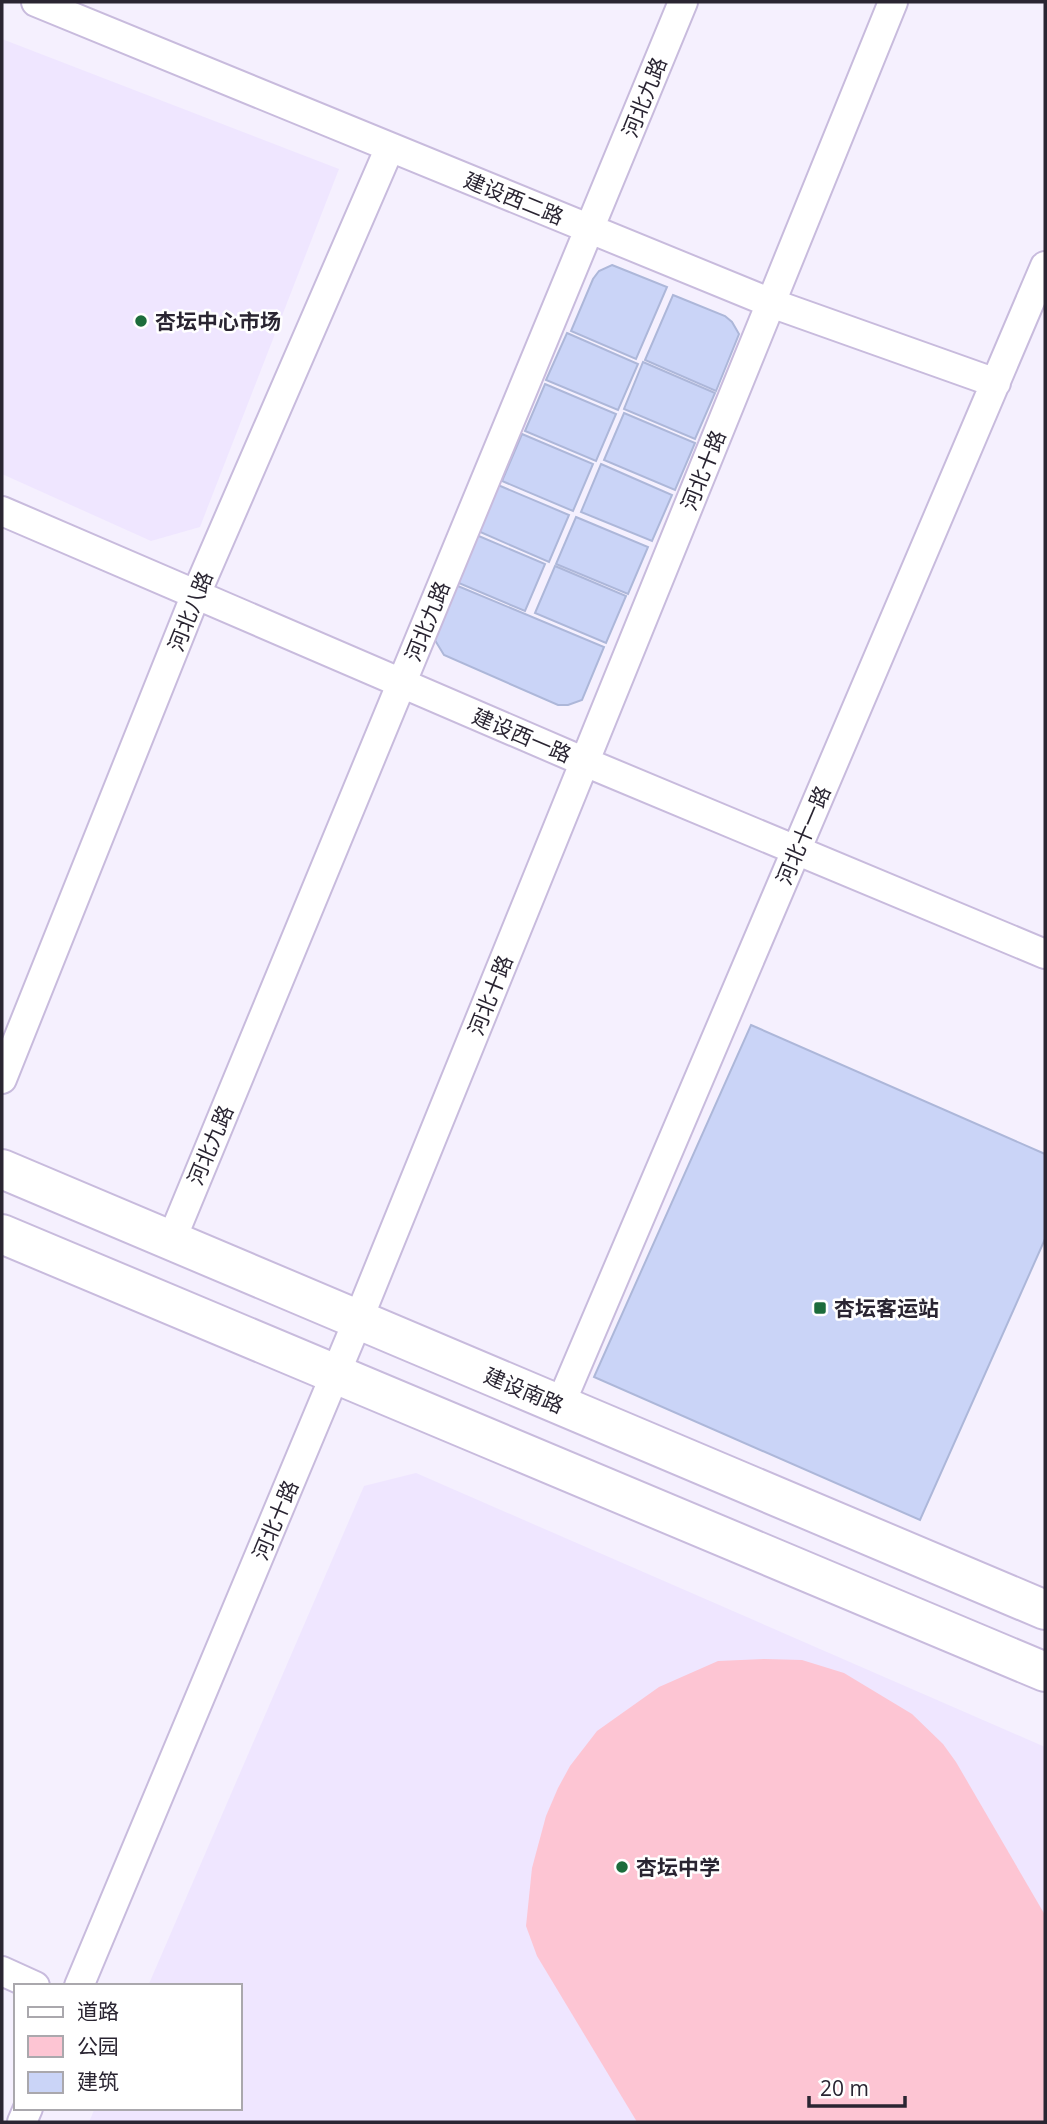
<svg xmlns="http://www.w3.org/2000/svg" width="1047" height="2124" font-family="'Open Sans','Noto Sans SC',sans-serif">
	<rect width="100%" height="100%" fill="#f5f0fe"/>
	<!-- built -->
	<path fill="#efe6ff" d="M2,39L339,169L200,527L151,541L2,474Z
		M416,1473L1045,1747V2122H89L95,2108H240V1986H148L364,1486Z"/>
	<!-- green -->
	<path fill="#fdc5d3" d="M764,1659L802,1660L844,1673L912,1714L943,1744L956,1762L1045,1915V2122H637L537,1956L526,1926L532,1868L546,1816L558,1788L570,1766L597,1731L659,1687L718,1661Z"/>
	<!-- building -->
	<path fill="#cad4f7" stroke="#adb7d9" stroke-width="2" d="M612,265L667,287L636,359L571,331L593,279L599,271Z
		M673,295L725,316L732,322L739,334L716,391L645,360Z
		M567,333L638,364L618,410L546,380Z
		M643,362L715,393L695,439L624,409Z
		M545,384L616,414L596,461L525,431Z
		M624,413L695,443L675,490L604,460Z
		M522,434L593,464L573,511L502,481Z
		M601,464L672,495L652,541L581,512Z
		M498,485L569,515L549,562L478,531Z
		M576,517L648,547L628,594L556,564Z
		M474,534L545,564L525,611L454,581Z
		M555,566L626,596L606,643L535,613Z
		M453,584L604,647L582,700L568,705H558L444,655L433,637Z
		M751,1025L1045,1154V1239L920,1520L594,1377Z"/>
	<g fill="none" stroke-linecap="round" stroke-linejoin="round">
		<defs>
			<path id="minor" d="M36,2L771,303L996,383
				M2,511L585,762L1045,954
				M2,1079L196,594L390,147
				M171,1241L683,2
				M560,1405L1045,266
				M2,1971L35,1986
				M79,1986L358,1320L893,2
				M22,2122L28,2108"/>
			<path id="secondary" d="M2,1169L1045,1610
				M2,1234L1045,1672"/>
		</defs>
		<!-- minor casing -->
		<use href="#minor" stroke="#c8bbdd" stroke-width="32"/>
		<!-- secondary casing -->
		<use href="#secondary" stroke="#c8bbdd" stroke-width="42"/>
		<!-- minor -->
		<use href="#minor" stroke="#fff" stroke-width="28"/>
		<!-- secondary -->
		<use href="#secondary" stroke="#fff" stroke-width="38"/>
	</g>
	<!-- markers -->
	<g fill="#1c6c3c" stroke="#fff" stroke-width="2.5">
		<circle cx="141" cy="321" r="7"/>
		<rect x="813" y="1301" width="14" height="14" rx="3.5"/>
		<circle cx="622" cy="1867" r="7"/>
	</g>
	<g text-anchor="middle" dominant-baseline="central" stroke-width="5" stroke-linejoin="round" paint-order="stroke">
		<!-- street labels -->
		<g font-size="21" fill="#2a2532" stroke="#fff">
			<text transform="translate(644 97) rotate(-68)">河北九路</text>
			<text transform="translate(514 198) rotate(22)">建设西二路</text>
			<text transform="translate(703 470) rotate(-68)">河北十路</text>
			<text transform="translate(190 611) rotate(-68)">河北八路</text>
			<text transform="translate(427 621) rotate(-68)">河北九路</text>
			<text transform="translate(522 735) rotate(23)">建设西一路</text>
			<text transform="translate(803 835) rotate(-67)">河北十一路</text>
			<text transform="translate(490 995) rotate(-68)">河北十路</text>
			<text transform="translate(210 1145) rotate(-67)">河北九路</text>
			<text transform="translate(524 1390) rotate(23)">建设南路</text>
			<text transform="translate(275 1520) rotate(-67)">河北十路</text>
		</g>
		<!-- poi labels -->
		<g font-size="21" font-weight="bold" fill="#2a2532" stroke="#fff" text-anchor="start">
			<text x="155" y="321">杏坛中心市场</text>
			<text x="834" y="1308">杏坛客运站</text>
			<text x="636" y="1867">杏坛中学</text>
		</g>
	</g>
	<!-- border -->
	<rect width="1047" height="2124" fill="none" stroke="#2a2532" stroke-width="7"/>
	<!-- legend -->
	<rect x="14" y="1984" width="228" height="126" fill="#ffffff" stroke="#aaa8ad" stroke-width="2"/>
	<rect x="28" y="2007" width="35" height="10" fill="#ffffff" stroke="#aaa8ad" stroke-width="2"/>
	<text x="77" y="2019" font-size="21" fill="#2a2532">道路</text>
	<rect x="28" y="2036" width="35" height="21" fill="#fdc5d3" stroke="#aaa8ad" stroke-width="2"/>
	<text x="77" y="2054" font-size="21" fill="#2a2532">公园</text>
	<rect x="28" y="2072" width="35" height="21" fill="#cad4f7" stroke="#aaa8ad" stroke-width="2"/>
	<text x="77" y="2089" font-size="21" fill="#2a2532">建筑</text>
	<!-- scale -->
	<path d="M809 2096v10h96v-10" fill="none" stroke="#2a2532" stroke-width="3.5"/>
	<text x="820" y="2096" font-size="21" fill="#2a2532" stroke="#ffffff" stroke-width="5" paint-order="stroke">20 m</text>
</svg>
